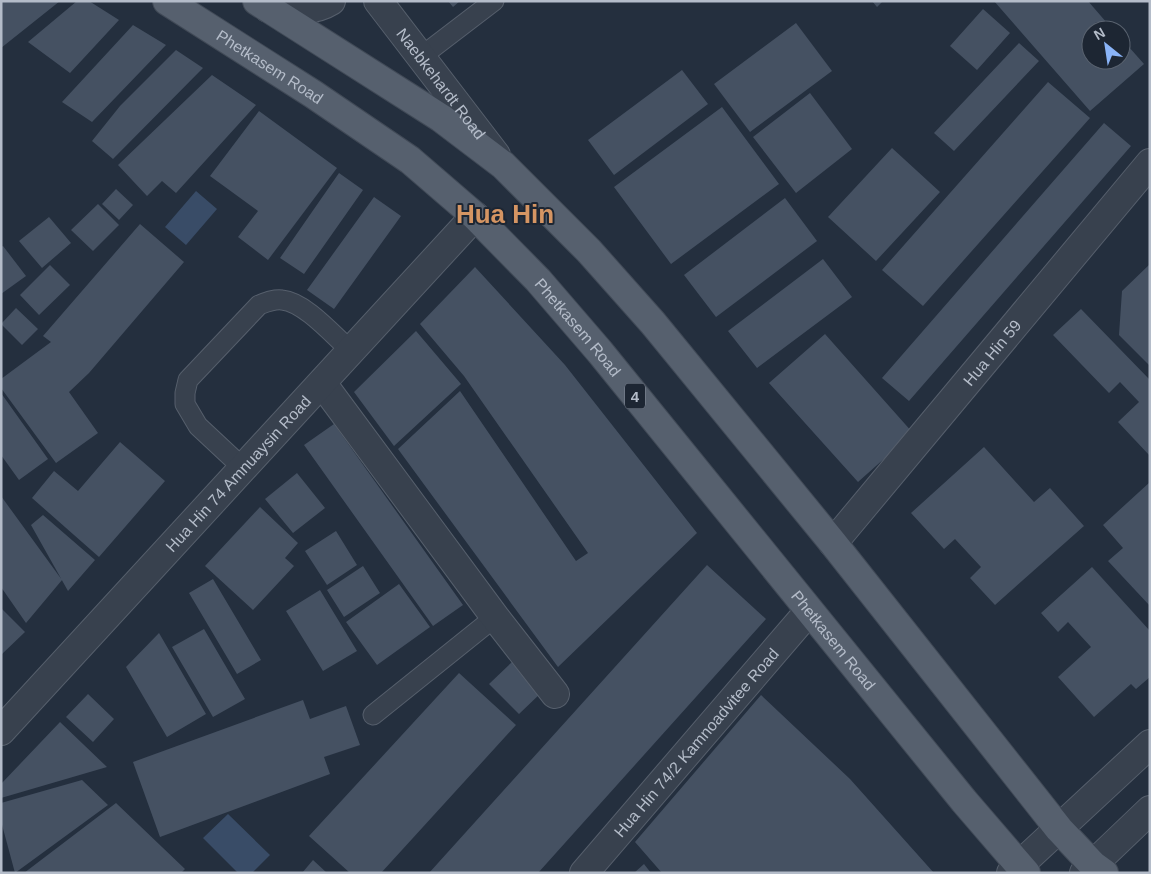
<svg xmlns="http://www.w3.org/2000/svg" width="1151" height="874" font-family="Helvetica,sans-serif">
	<rect width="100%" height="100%" fill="#242f3e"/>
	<!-- water -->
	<path fill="#394c67" d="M196,191L217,209L186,245L165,227Z
		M228,814L270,855L252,873H238L203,838Z"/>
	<!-- building -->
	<path fill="#455162" d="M1,1H60L1,48Z
		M77,1H89L119,20L70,73L28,42Z
		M448,1H460L453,7Z
		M872,1H883L877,7Z
		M994,1H1088L1113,30H1091V60H1121V38L1144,64L1090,111Z
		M983,9L1010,33L977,70L950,46Z
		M796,23L832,71L750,132L714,84Z
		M133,25L166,45L92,122L62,102Z
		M1019,43L1039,61L954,151L934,133Z
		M176,50L203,68L113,159L92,141L120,106Z
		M682,70L708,104L614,175L588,140Z
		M212,75L256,105L176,193L162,181L147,196L118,165Z
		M1048,82L1090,118L923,306L882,270Z
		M810,93L852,149L796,193L753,137Z
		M722,107L779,184L671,264L614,187Z
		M259,111L337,168L268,260L238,237L258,211L210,176Z
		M1104,123L1131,146L909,401L882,378Z
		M892,148L940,192L876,261L828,217Z
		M339,173L363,190L304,274L280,258Z
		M116,189L133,205L119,220L102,204Z
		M374,197L401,216L334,309L307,290Z
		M785,198L817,241L716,317L684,275Z
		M98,204L119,225L93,251L71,230Z
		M49,217L71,243L42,268L19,241Z
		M140,224L184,262L89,373L69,392L98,433L56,463L1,388V379L51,342L43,336Z
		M3,246L26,276L1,294V247Z
		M823,259L852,297L757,368L728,331Z
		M1150,264V366L1119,335L1122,291Z
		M50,265L70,285L39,315L20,295Z
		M475,267L565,365L697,533L558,667L398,449L460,391L576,561L588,553L464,376L420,324Z
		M16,308L38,329L22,345L1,324Z
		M1081,309L1150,380V456L1118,422L1139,402L1120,382L1109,393L1053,335Z
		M416,331L461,384L394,446L354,392Z
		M825,334L913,433L858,482L769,383Z
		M1,393L48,459L19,480L1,455Z
		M334,424L463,605L433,626L304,445Z
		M120,442L165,481L99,557L32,498L54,471L78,491Z
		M984,447L1034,502L1050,488L1084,526L995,605L970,578L981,567L955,539L944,549L911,513Z
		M297,473L325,508L293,533L265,499Z
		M1150,482V606L1108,561L1123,548L1103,525Z
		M1,496L62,580L26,623L1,587Z
		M260,507L298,543L285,558L294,566L253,610L205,566Z
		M43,515L95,560L68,591L31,525Z
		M336,531L357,565L327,585L305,551Z
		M707,565L766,619L538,873H429Z
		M363,566L380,593L344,617L327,590Z
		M1092,567L1150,631V677L1136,689L1131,684L1094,717L1058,677L1091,647L1068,622L1058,632L1041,613Z
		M213,579L261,660L237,674L189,593Z
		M399,584L430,627L377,665L346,622Z
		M320,590L357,651L323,671L286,611Z
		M1,608L25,632L1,655Z
		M204,629L245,699L213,717L172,647Z
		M159,633L206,714L167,737L126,667Z
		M512,662L542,692L519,714L489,684Z
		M459,673L516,725L381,873H350L309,836Z
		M88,694L114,719L93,742L66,717Z
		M761,695L850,779L934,873H662L635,842Z
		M303,700L310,719L346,706L360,745L324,757L330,774L160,837L133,762Z
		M60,722L107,767L1,798V784Z
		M82,780L108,805L15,873L1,821V803Z
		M116,803L185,869L181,873H24Z
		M313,860L327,873H302Z
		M644,864L651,873H634Z"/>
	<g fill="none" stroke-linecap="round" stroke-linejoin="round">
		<defs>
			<path id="service" d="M422,56L494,1
				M243,468L198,426L185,404V393L188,380L259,305C267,302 274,299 282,300C305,302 334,336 351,351
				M373,715L495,617"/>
			<g id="minor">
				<path d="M322,383L495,617L555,694"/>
				<path id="s1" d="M833,543L1150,163"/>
				<path id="s2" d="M1,731L475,216"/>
				<path id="s3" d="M584,873L809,611"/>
			</g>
			<g id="tertiary">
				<path id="s4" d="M378,1L496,155"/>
				<path d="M268,8C288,10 312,13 331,1"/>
				<path d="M1011,873L1150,744"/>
				<path d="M1084,873L1150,810"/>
			</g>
			<g id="primary">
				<path id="s5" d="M167,1L313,94L410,160L475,216L538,280L600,352L964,801L1026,873"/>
				<path d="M257,1L441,118L503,165L589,251L653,323L833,543L1059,829L1093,865L1104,873"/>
			</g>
		</defs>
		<!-- service casing -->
		<use href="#service" stroke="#565f6c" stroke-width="21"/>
		<!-- minor casing -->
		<use href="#minor" stroke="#565f6c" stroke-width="30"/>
		<!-- tertiary casing -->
		<use href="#tertiary" stroke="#565f6c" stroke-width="30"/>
		<!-- primary casing -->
		<use href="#primary" stroke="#414a57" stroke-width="30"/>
		<!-- service -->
		<use href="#service" stroke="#38414e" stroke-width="19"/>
		<!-- minor -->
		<use href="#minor" stroke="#38414e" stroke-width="28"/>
		<!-- tertiary -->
		<use href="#tertiary" stroke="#38414e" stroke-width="28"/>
		<!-- primary -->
		<use href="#primary" stroke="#56606e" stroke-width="28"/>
	</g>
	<g text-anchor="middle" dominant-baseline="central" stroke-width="4" stroke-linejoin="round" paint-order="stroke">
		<!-- shield labels -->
		<rect fill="#1d2633" stroke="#878f9c" stroke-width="1" x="625" y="383.5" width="20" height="25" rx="4"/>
		<g font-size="15" font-weight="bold" fill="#b4bcc9">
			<text x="635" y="396">4</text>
		</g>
		<!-- street labels -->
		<g font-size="16" fill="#b4bcc9" stroke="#1d2633">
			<text stroke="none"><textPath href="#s5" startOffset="122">Phetkasem Road</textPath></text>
			<text stroke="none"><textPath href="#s4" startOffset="104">Naebkehardt Road</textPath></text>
			<text stroke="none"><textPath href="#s5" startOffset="528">Phetkasem Road</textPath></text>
			<text stroke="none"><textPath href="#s1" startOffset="248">Hua Hin 59</textPath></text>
			<text stroke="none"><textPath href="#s2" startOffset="350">Hua Hin 74 Amnuaysin Road</textPath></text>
			<text stroke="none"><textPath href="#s5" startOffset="932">Phetkasem Road</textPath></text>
			<text stroke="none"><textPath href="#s3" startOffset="172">Hua Hin 74/2 Kamnoadvitee Road</textPath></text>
		</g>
		<!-- town labels -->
		<g font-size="26" font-weight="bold" fill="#d59563" stroke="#1d2633">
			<text x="505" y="214">Hua Hin</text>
		</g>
	</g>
	<!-- border -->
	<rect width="1151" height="874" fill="none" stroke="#b4bcc9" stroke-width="5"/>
	<!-- north arrow -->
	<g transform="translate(1106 45) rotate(330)"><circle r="24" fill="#1d2633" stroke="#59626f"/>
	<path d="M0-4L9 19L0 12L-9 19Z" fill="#8ab4f8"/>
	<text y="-8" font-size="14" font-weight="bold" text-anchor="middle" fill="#b4bcc9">N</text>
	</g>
</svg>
